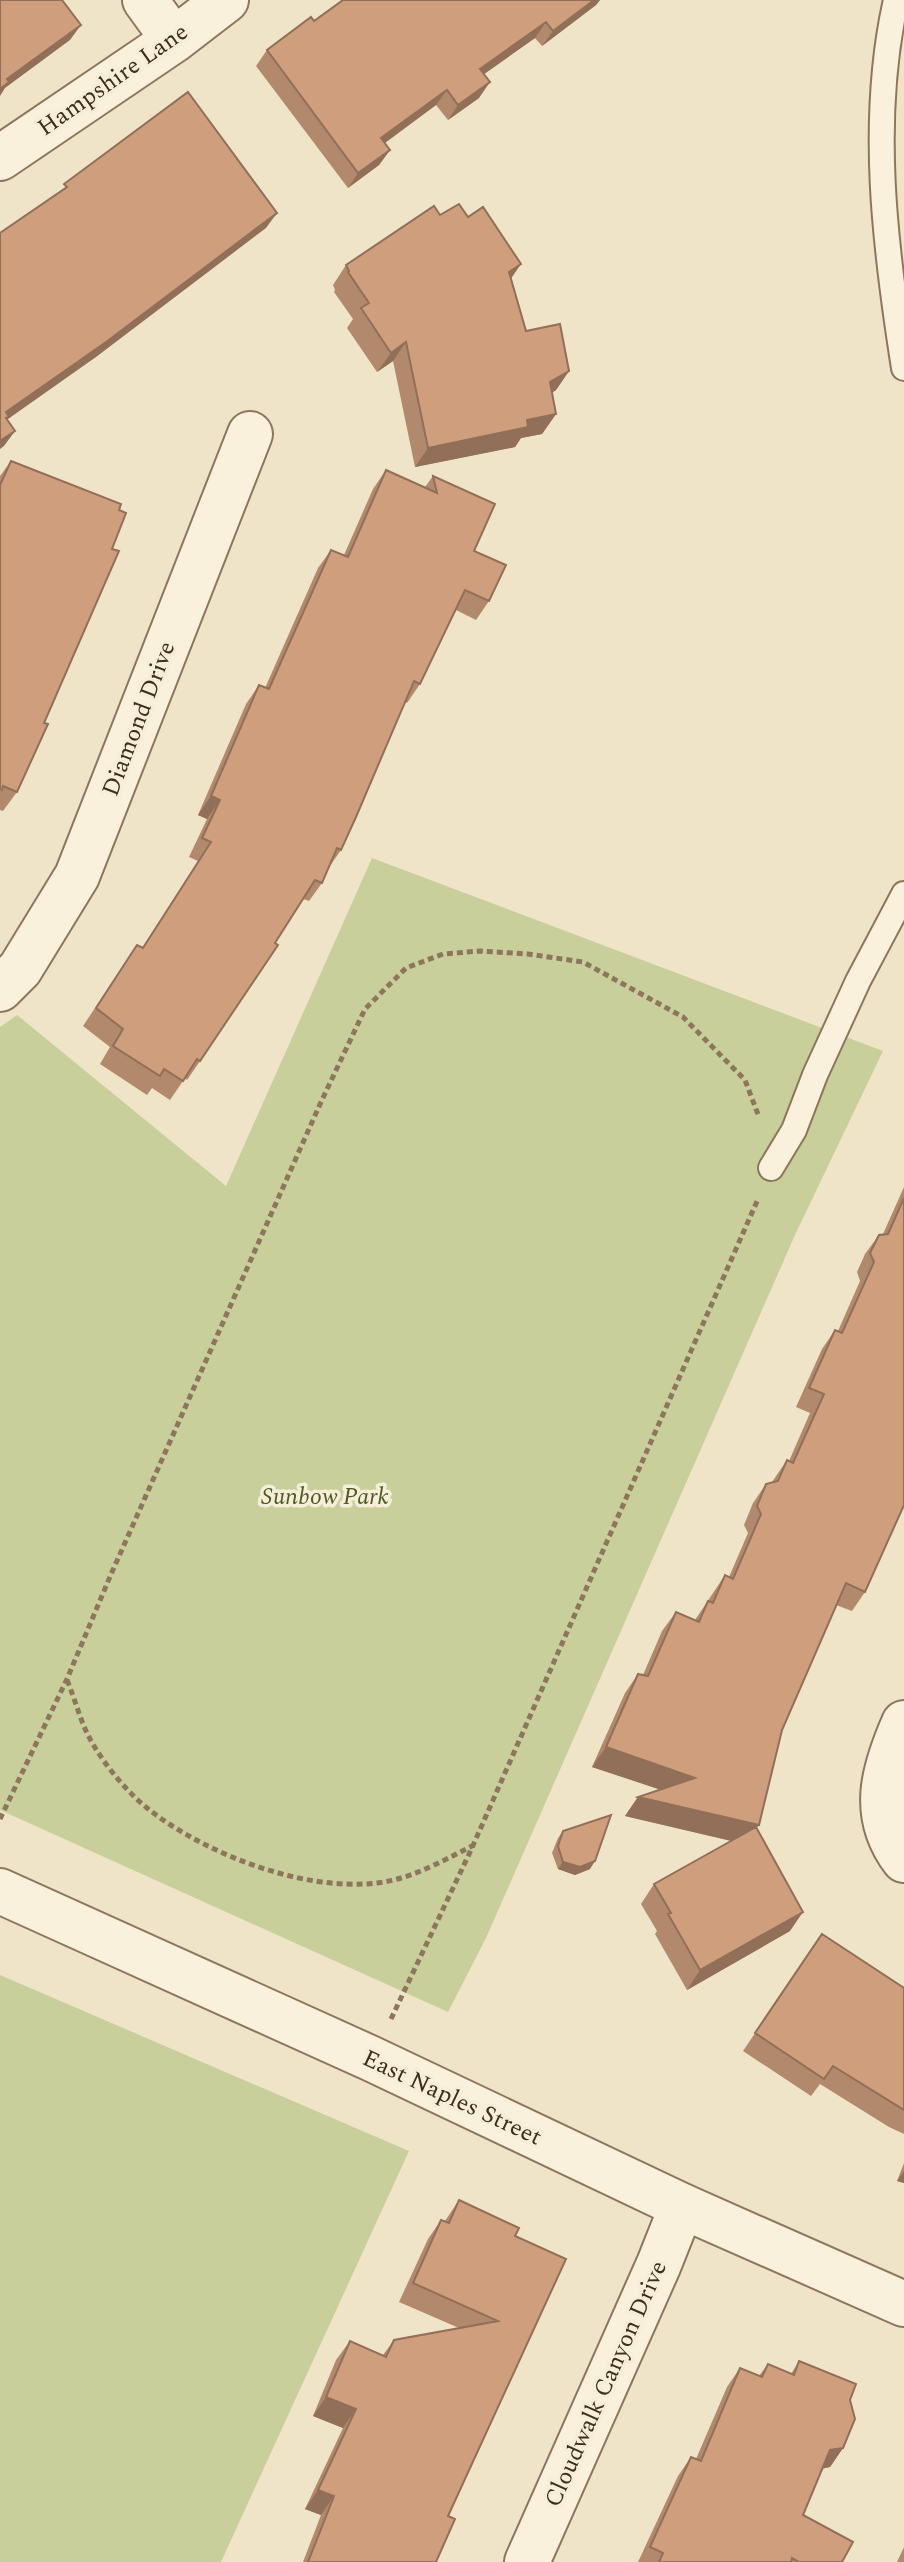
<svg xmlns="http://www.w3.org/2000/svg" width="904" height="2562" font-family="Spectral,serif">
	<rect width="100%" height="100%" fill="#f0e4c8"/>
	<!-- green -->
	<path fill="#c9cf9b" d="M372,858L883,1051L795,1235L486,1938L448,2012L0,1810V1027L17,1015L226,1186Z
		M0,1975L409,2151L221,2562H0Z"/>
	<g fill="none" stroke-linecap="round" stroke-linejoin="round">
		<defs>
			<path id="service" d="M896,0C869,120 885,247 904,368
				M771,1168L794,1130L815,1075L858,981L904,894"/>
			<path id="minor" d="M145,0L174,40
				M0,158L174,40L226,0
				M0,989L20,969L77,876L250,434
				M904,1723C883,1771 870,1815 904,1860
				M527,2562L659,2264L682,2206"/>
			<path id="tertiary" d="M0,1891L372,2059L682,2206L904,2304"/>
		</defs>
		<!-- service casing -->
		<use href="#service" stroke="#8d765c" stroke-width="28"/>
		<!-- minor casing -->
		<use href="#minor" stroke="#8d765c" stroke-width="48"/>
		<!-- tertiary casing -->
		<use href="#tertiary" stroke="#8d765c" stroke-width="48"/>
		<!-- path -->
		<path stroke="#8d765c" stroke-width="5" stroke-dasharray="6 4" stroke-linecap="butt" d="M67,1680C75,1699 80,1720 89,1737C102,1762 126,1791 147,1808C207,1856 317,1898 394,1880C421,1873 447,1859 472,1846
			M0,1819L67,1679L112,1572L321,1102L365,1009L406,968L443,954L480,951L528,954L583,962L683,1017L745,1080L759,1117
			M391,2019L471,1850L758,1199"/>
		<!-- service -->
		<use href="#service" stroke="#faf1dc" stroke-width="24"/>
		<!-- minor -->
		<use href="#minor" stroke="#faf1dc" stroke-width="44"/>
		<!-- tertiary -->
		<use href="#tertiary" stroke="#faf1dc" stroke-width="44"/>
	</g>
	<!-- wall -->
	<path fill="#b2896c" d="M343,0H600L596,5L542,46L535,38L484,74L479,98L448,120L436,105L385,143L390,150L379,165L348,188L256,66L267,50L314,21Z
		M440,215L511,279L526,331L569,371L556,390L552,393L556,414L542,434L521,438L515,447L415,467L393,361L377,372L347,328L353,319L334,292L335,290L333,285L346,265Z
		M11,461L44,723L17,792L3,811L0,810V476Z
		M386,470L425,487L433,476L474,551L489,601L476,620L456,610L420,684L407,703L405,702L341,850L330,866L322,883L309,901L303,899L200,1061L187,1080L185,1078L170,1100L152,1088L147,1095L100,1064L110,1047L83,1026L137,945L142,948L198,861L189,857L207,819L198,815L246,704L259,685L265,688L318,568L331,550L344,555L373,489Z
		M904,1187V1505L865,1592L852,1611L836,1605L782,1730L756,1828L790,1931L687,1990L655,1934L657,1931L641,1904L654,1884L731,1841L625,1816L638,1797L660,1789L592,1767L625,1693L638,1674L643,1675L662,1631L676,1612L695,1620L725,1575L729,1577L748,1533L744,1525L753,1503L766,1484L772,1482L787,1460L789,1461L810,1413L796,1407L822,1349L835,1330L838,1331L860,1281L857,1272L865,1254L879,1235L883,1234Z
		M563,1831L590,1869L575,1875L558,1869L552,1853L558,1838Z
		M822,1934L904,1988V2134L889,2127L820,2084L811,2096L743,2051Z
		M904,2163V2183L897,2181Z
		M459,2200L515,2236L566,2259L448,2516L436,2562H303L321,2515L305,2509L343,2428L313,2416L336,2360L350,2341L383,2355L394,2340L459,2328L399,2302L428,2239L441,2220L445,2221Z
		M799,2361L850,2400L843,2448L830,2467L823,2468L803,2515L842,2562H638L678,2476L691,2457L696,2459L727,2387L740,2368L759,2376L768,2364L791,2374Z
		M904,2547V2562H897Z"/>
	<!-- shaded-wall -->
	<path fill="#916f58" d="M594,0H600L596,5L542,46L553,31Z
		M546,22L535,38L470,84L480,69Z
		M81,25L70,40L5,88L0,96V89L7,79Z
		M490,82L479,98L448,120L458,105Z
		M447,90L436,105L371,153L381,138Z
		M390,150L379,165L348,188L358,173Z
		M277,213L266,228L96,357L8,419L0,429L6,412Z
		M521,264L508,283L509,272Z
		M406,342L393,361L377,372L391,353Z
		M569,371L556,390L536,402L550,382Z
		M556,414L542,434L521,438L515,447L415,467L428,448L527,420Z
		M15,431L4,446L0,449V441Z
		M211,796L220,800L207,819L198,815Z
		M606,1747L695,1778L682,1797L592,1767Z
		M638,1797L759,1825L745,1844L625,1816Z
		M595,1861L590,1869L575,1875L558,1869L563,1862Z
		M803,1912L790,1931L687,1990L700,1970Z
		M904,2171V2183L897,2181Z
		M326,2397L356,2409L343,2428L313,2416Z
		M843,2448L830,2467L817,2470L830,2450Z
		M318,2490L334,2496L321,2515L305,2509Z"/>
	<!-- building -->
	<path fill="#cf9f7d" stroke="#916f58" stroke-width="2" d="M0,0H62L81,25L7,79L9,82L0,89Z
		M343,0H594L553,31L546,22L480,69L490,82L458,105L447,90L381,138L390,150L358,173L267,50L311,17L314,21Z
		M188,92L277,213L106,342L6,412L9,417L6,418L15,431L0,441V233L67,187L64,184Z
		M459,204L468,217L483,207L521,264L509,272L526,331L560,324L569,371L550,382L556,414L527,420L528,427L428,448L406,342L391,353L361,308L369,303L348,272L349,271L346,265L434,206L440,215Z
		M11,461L121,504L119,510L126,513L112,549L119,551L44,723L48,724L17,792L3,786L2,790L0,789V485Z
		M386,470L437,493L433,476L495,504L474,551L506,565L489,601L465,590L420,684L414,681L356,817L341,850L337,848L322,883L315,880L275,943L278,945L200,1061L197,1059L183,1081L164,1069L160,1076L113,1046L123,1029L96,1008L137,945L143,948L211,842L202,838L220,800L211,796L259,685L269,689L331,550L348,557Z
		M904,1198V1505L865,1592L846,1583L782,1730L759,1825L638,1797L695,1778L606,1747L638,1674L648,1676L676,1612L699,1622L708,1601L713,1603L725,1575L733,1579L761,1514L757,1506L766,1484L778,1481L787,1460L793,1463L824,1394L809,1388L835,1330L842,1333L874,1262L870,1253L879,1235L888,1234Z
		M611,1815L595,1861L580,1867L563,1862L558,1846L563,1831Z
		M756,1827L803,1912L700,1970L668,1914L671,1913L654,1884Z
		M822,1934L904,1988V2110L833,2066L824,2079L755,2033Z
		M459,2200L519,2228L515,2236L566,2259L448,2516L455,2519L436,2562H308L334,2496L318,2490L356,2409L326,2397L350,2341L386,2357L394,2340L498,2321L413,2283L441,2220L449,2223Z
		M799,2361L856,2384L850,2400L855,2419L843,2448L830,2450L803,2515L853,2542L842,2562H799L792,2558L791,2562H659L663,2553L650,2547L691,2457L701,2461L740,2368L762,2377L768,2364L794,2375Z"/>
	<g text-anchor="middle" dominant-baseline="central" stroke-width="7" stroke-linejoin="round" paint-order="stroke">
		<!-- street labels -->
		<g font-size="24" fill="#3d2e20" stroke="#f7eed8">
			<text transform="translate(113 80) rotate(-35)">Hampshire Lane</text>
			<text transform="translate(139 719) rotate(-69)">Diamond Drive</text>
			<text transform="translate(452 2098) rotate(25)">East Naples Street</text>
			<text transform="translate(606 2384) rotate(-66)">Cloudwalk Canyon Drive</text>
		</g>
		<!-- park labels -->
		<g font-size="24" font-style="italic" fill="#4d5a26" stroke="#f7eed8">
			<text x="325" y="1497">Sunbow Park</text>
		</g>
	</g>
</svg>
